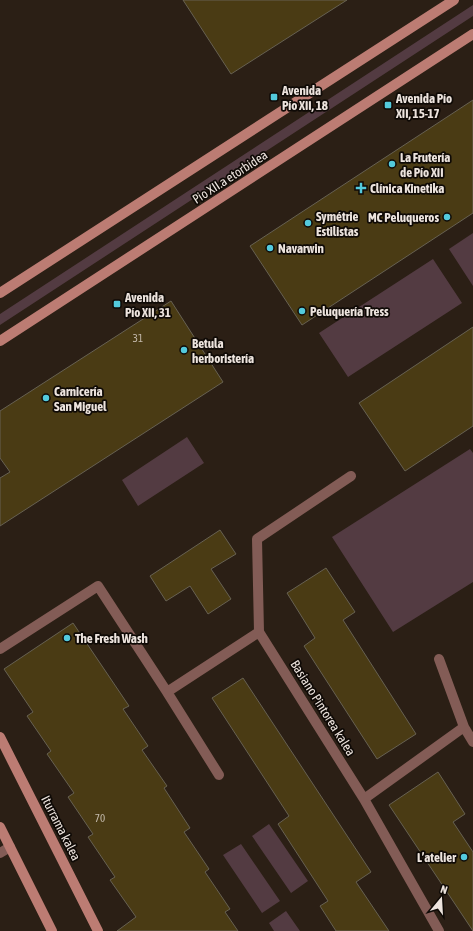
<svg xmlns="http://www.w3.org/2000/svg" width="473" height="931" font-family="'Asap Condensed',sans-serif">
	<rect width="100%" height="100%" fill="#2b1f15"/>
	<!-- green -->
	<path fill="#533b42" d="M473,5V16L0,325V314Z
		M473,233V286L449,249Z
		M433,259L462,303L348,377L319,333Z
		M187,437L204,463L138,506L122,480Z
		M470,449L473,453V582L393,632L332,537Z
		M269,824L308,881L291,893L252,836Z
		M241,844L280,901L262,913L223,855Z
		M286,911L300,931H274L269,923Z"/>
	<!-- building -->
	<path fill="#4a3b14" stroke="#676152" d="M183,0H347L231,74Z
		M473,100V213L302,325L250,246Z
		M171,301L223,382L0,526V478L10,472L0,458V411Z
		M473,327V426L405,471L359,403Z
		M220,530L236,554L211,569L231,599L208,614L190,586L166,601L150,576Z
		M326,568L355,612L343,620L416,734L377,759L304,646L315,638L287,593Z
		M73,623L129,706L123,709L148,746L142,750L167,786L164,788L190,828L184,832L209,869L205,872L230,909L225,912L238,931H117L136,917L110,880L115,877L88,837L93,834L68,797L74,793L47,754L51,751L27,716L33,712L4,669Z
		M243,678L371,872L356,882L389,931H336L320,906L328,901L278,824L289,816L212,698Z
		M438,772L465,814L453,822L473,852V931L389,805Z"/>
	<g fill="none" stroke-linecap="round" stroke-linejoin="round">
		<!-- street -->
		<path stroke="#835c56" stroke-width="10" d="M259,632L364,799L439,931
			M0,649L98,586L167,692L259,632L257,539L351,476
			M439,659L464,727L473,742
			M167,692L219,775
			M364,799L464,727
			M0,853L10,847"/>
		<!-- secondary -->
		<path stroke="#bc7c73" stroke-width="10" d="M0,293L454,0
			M0,341L473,34
			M0,737L98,931
			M0,827L52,931"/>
	</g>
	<!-- markers -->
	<g fill="#53cadc" stroke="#0f0a06" stroke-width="1.5">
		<rect x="270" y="93" width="8" height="8" rx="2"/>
		<rect x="384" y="101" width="8" height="8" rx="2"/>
		<circle cx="392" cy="164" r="4"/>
		<path d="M359 182h4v4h4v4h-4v4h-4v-4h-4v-4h4z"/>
		<circle cx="447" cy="217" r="4"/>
		<circle cx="308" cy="223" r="4"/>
		<circle cx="270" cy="248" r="4"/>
		<rect x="113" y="300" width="8" height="8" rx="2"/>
		<circle cx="302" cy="311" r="4"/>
		<circle cx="184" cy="350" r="4"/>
		<circle cx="46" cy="398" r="4"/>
		<circle cx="67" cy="638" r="4"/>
		<circle cx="464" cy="857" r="4"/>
	</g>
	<g text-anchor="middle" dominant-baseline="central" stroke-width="3.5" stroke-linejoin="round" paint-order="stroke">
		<!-- number labels -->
		<g font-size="11" fill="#c4baac">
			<text x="138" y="338">31</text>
			<text x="100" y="818">70</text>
		</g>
		<!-- poi labels -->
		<g font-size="13" font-weight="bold" fill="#ede4de" stroke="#0f0a06" text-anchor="start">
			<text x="282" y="90">Avenida<tspan x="282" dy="15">Pío XII, 18</tspan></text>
			<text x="396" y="98">Avenida Pío<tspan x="396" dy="15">XII, 15-17</tspan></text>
			<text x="400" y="157">La Frutería<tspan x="400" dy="15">de Pío XII</tspan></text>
			<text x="370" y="188">Clínica Kinetika</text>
			<text x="316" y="216">Symétrie<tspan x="316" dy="15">Estilistas</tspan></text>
			<text x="439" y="217" text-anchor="end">MC Peluqueros</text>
			<text x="278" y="248">Navarwin</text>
			<text x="125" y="297">Avenida<tspan x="125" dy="15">Pío XII, 31</tspan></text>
			<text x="310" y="311">Peluquería Tress</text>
			<text x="192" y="343">Betula<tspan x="192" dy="15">herboristería</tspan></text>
			<text x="54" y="391">Carnicería<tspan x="54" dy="15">San Miguel</tspan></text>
			<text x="75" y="638">The Fresh Wash</text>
			<text x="456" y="857" text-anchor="end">L’atelier</text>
		</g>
		<!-- street labels -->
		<g font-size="13" fill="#ede4de" stroke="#0f0a06">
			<text transform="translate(230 177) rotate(-33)">Pio XII.a etorbidea</text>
			<text transform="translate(323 708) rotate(58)">Basiano Pintorea kalea</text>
			<text transform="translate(61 828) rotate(63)">Iturrama kalea</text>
		</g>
	</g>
	<!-- north arrow -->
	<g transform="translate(441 899) rotate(18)" stroke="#0f0a06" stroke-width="3" paint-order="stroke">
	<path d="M0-3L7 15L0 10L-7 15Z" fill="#ede4de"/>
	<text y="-6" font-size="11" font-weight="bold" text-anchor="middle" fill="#ede4de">N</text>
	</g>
</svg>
